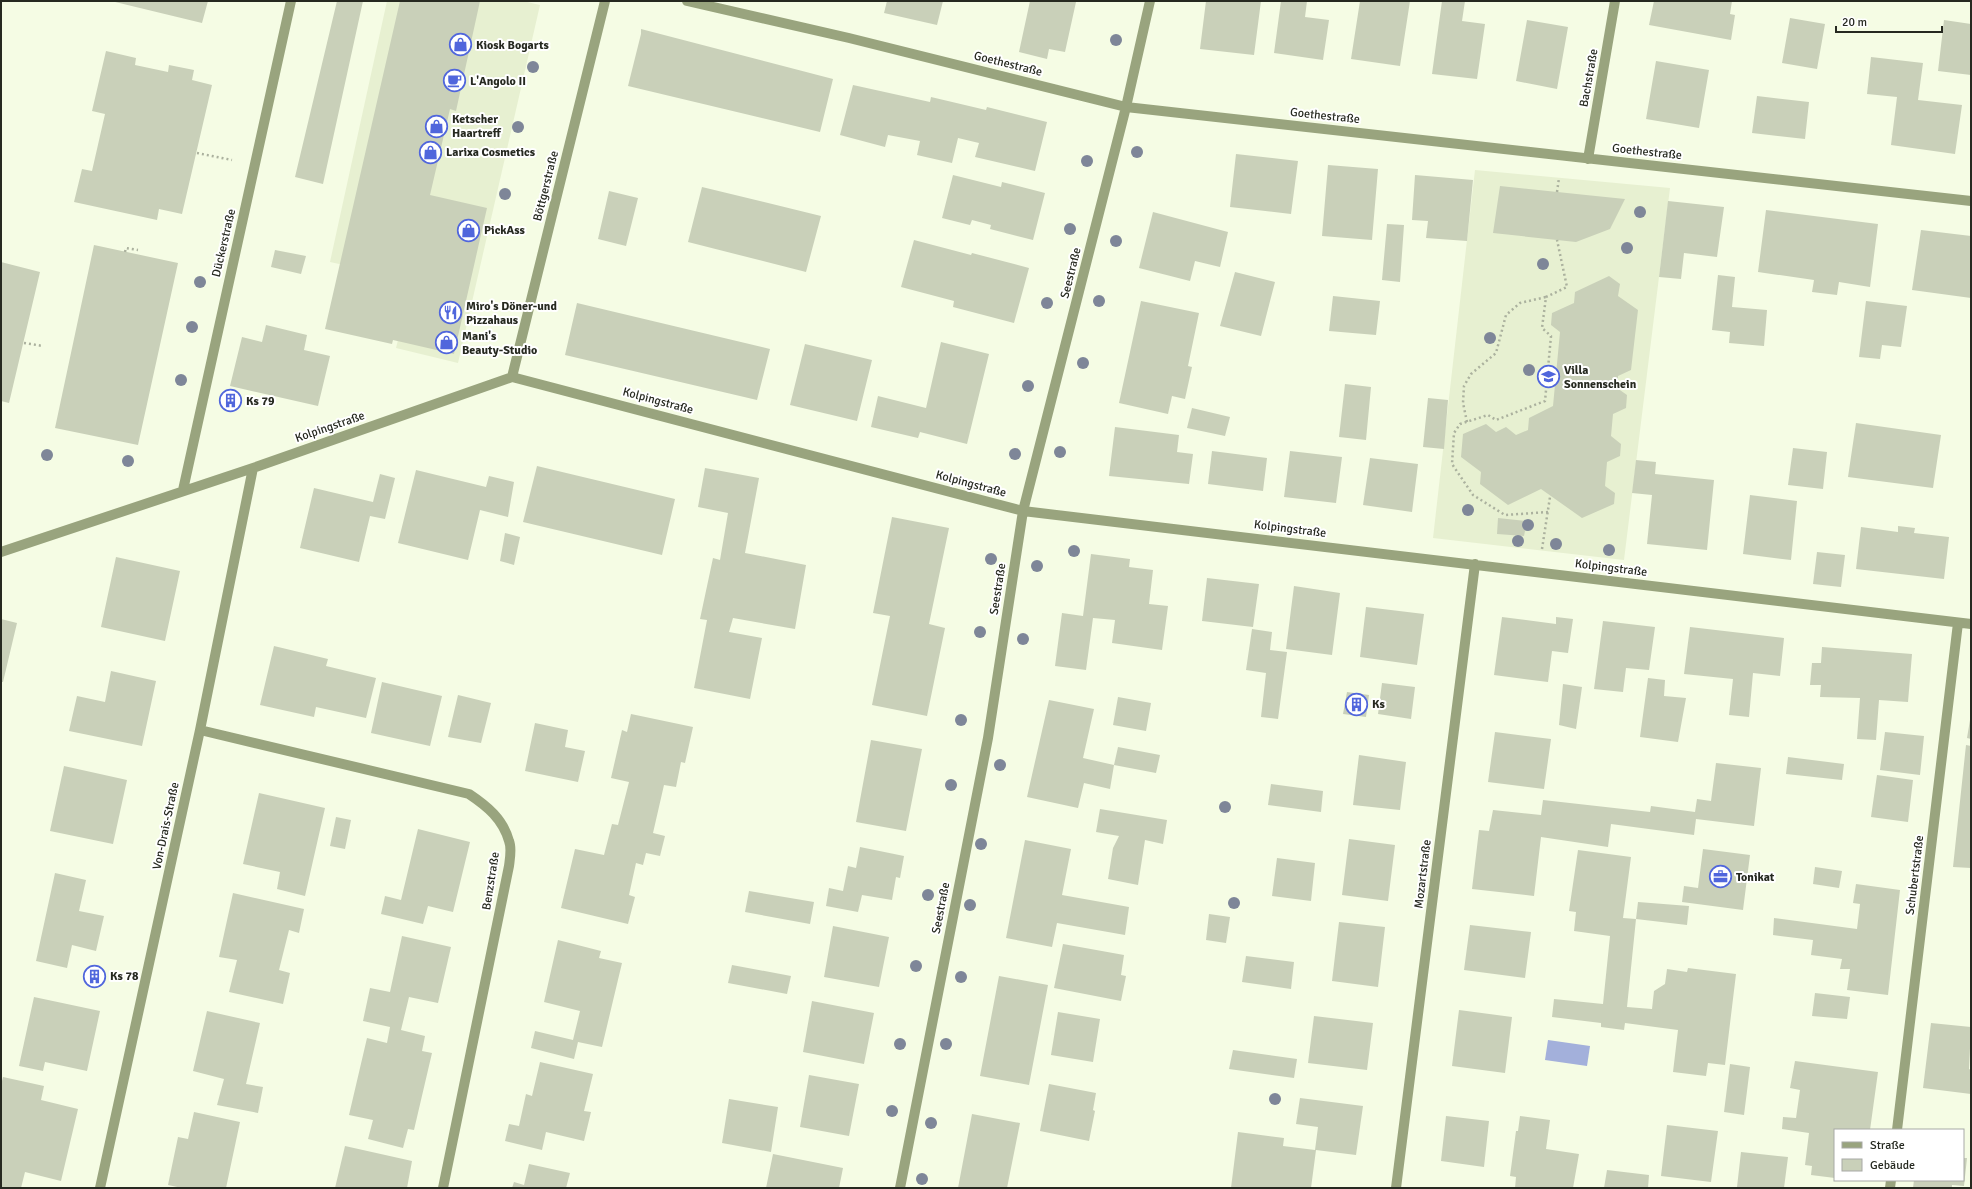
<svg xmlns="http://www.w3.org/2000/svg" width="1972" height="1189" font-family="Signika,sans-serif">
	<rect width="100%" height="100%" fill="#f5fce4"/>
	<!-- built -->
	<path fill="#e7f0d1" d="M387,1H523L540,5L458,363L396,348L413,280L330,262Z
		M1475,170L1670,188L1624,560L1433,538Z"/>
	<!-- water -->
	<path fill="#a3b0db" d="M1548,1040L1590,1046L1587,1066L1545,1060Z"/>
	<!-- building -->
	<path fill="#c9d0b9" d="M111,1H208L202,23Z
		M337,1H363L323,184L295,177Z
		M400,1H480L456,111L450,109L430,195L487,208L454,354L393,340L392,344L325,329Z
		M887,1H943L937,25L884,13Z
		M1030,1L1076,2L1065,52L1049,49L1047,59L1019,52Z
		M1206,1H1261L1254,55L1200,49Z
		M1281,1H1307L1305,17L1329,20L1323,60L1274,53Z
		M1360,1H1410L1400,66L1351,59Z
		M1442,1H1465L1462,21L1485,24L1477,79L1432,74Z
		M1654,1H1732L1730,14L1735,15L1731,40L1649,25Z
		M1790,18L1825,24L1817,69L1782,63Z
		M1527,20L1568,27L1557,89L1516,81Z
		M1944,20L1971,24V75L1938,71Z
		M641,29L833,79L820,132L628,86L641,34Z
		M106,51L136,58L135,65L168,72L169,65L194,70L192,80L212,85L182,214L159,209L157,220L74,202L82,169L92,171L105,114L92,111Z
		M1871,57L1923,63L1918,100L1962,105L1955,154L1891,145L1897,97L1867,94Z
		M1656,61L1709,70L1699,128L1646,119Z
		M853,85L930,102L931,97L986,110L987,107L1047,122L1035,171L975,157L979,143L958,138L952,163L917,155L920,141L888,135L885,147L840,135Z
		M1757,96L1809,102L1805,139L1752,133Z
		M1236,154L1298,161L1291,214L1230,207Z
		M1328,165L1378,169L1372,240L1322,236Z
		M953,175L1001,187L1002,182L1045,193L1033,240L990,229L991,225L972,220L970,225L942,218Z
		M1415,175L1473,180L1467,241L1426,238L1428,221L1412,220Z
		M1500,186L1586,195L1625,199L1610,229L1576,242L1557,240L1493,233Z
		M702,187L821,216L806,272L688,242Z
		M609,191L638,198L626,246L598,239Z
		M1668,201L1724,207L1717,257L1684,253L1681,279L1659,277Z
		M1766,210L1878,224L1870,287L1839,282L1837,295L1812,292L1814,280L1758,272Z
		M1153,212L1228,232L1220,267L1195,261L1190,281L1139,268Z
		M1387,224L1404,225L1400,282L1382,280Z
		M1921,230L1971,236V298L1912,290Z
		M914,240L971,255L972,253L1029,268L1014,323L953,307L954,301L901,287Z
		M94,245L178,263L138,445L55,428Z
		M275,250L306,256L301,274L271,267Z
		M1,262L40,272L9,403L1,401Z
		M1235,272L1275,282L1261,336L1220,326Z
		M1718,275L1735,277L1732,307L1767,310L1764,346L1729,343L1730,332L1712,330Z
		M1609,276L1620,284L1618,296L1638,310L1631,370L1618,376L1617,388L1627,395L1626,408L1613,414L1611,436L1621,444L1620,456L1607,462L1605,486L1615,493L1614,504L1582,518L1541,489L1508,505L1480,484L1481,472L1461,457L1463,434L1486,424L1496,432L1506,427L1516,435L1528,430L1529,418L1553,406L1560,332L1551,325L1552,313L1574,303L1575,292Z
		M1333,296L1380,301L1376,335L1329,331Z
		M1141,301L1199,313L1188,366L1192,367L1185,399L1172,396L1168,414L1119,403Z
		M1866,301L1907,306L1901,347L1882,345L1880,359L1859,357Z
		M577,303L770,349L757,400L565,355Z
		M266,325L307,335L304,350L330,356L318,406L230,386L242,337L262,342Z
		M941,342L989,354L967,444L920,432L918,438L871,427L878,396L926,408Z
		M805,344L872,360L857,421L790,405Z
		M1345,384L1371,387L1366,440L1339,437Z
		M225,395L239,398L238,407L223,405Z
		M1428,398L1448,400L1444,449L1423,447Z
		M1192,408L1230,417L1225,436L1187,428Z
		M1856,423L1941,435L1933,488L1848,477Z
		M1115,427L1179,435L1177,452L1193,454L1189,484L1109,476Z
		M1793,448L1827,452L1823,489L1788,485Z
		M1212,451L1267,458L1263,491L1208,484Z
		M1290,451L1342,457L1336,503L1284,497Z
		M1370,458L1418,464L1412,512L1363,505Z
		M1636,460L1656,462L1655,474L1714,480L1707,550L1647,544L1652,495L1632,493Z
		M537,466L675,499L662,555L523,522Z
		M705,468L759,478L745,553L806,565L795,629L733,618L729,632L762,638L750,699L694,688L707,620L700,619L713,558L720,560L728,513L698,507Z
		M416,470L486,487L489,476L514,482L508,517L480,510L468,560L398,543Z
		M380,474L395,478L385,519L370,516L359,562L300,548L314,488L373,502Z
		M1750,495L1797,501L1791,560L1743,554Z
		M892,517L949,528L929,624L945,628L927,716L872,705L890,616L873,613Z
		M1498,518L1527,521L1524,536L1497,534Z
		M1898,526L1915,528L1914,533L1949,537L1944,579L1856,569L1861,527L1898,532Z
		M505,533L520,537L514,565L500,561Z
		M1817,552L1845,555L1841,587L1813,584Z
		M1091,554L1130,559L1129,567L1153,570L1149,604L1168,606L1162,650L1112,643L1115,620L1093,618L1086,670L1055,666L1062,613L1083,616Z
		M116,557L180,571L165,641L101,627Z
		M1207,578L1259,584L1253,627L1202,621Z
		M1294,586L1340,593L1332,655L1286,649Z
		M1366,607L1424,614L1417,665L1360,657Z
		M1502,617L1556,624V617L1573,619L1568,653L1552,651L1548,682L1494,675Z
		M1,619L17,623L3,682H1Z
		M1603,621L1655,627L1649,670L1626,668L1623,692L1594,689Z
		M1690,627L1784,638L1780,676L1753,673L1749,717L1729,715L1733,679L1684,674Z
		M1252,629L1272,632L1270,650L1287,652L1278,719L1261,717L1266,673L1246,670Z
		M274,646L328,659L326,666L376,678L366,718L316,707L314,717L260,705Z
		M1822,647L1912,654L1908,702L1879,700L1876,740L1857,739L1860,698L1820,697L1821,685H1810L1812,663H1821Z
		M111,671L156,681L142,746L69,731L77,696L105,702Z
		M1648,678L1665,680L1664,696L1686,698L1678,742L1640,737Z
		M382,682L442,696L430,746L371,733Z
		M1382,683L1415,687L1411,719L1378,714Z
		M1563,684L1582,687L1576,729L1559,725Z
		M1347,692L1369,695L1366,717L1343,714Z
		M458,695L491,703L481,743L448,737Z
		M1118,697L1151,703L1146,731L1113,725Z
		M1049,700L1094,709L1083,758L1114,765L1110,789L1084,783L1078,808L1027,797Z
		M631,714L693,727L685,763L681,762L676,787L664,785L653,833L665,836L660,856L646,853L643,865L636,863L629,895L635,897L628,924L561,908L575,849L604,855L612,824L618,825L629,782L611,778L622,730L627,732Z
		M1970,720H1971V739L1967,738Z
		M535,723L568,730L565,747L585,751L578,782L525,771Z
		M1495,732L1551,739L1544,789L1488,782Z
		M1885,732L1924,736L1920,775L1880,770Z
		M871,740L922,749L906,831L856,822Z
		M1966,745L1971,746V868L1953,867Z
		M1118,747L1160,755L1156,773L1114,765Z
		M1359,755L1406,762L1400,810L1353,805Z
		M1788,757L1844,764L1842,780L1786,774Z
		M1716,763L1761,768L1754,826L1696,819L1694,835L1611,824L1608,847L1541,837L1534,896L1472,889L1479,830L1489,831L1493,810L1541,815L1543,800L1650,812L1651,806L1695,812L1697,799L1711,801Z
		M64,766L127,780L113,844L50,831Z
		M1877,775L1913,780L1908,822L1871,817Z
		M1271,784L1323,791L1321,812L1268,805Z
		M259,793L325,808L305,896L277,889L280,872L243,864Z
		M1100,809L1167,820L1163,844L1145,840L1138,885L1108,879L1113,848L1119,836L1096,832Z
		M336,817L351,820L345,849L330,846Z
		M418,829L470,842L453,912L428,906L423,924L381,914L385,896L401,900Z
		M1349,839L1395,845L1388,901L1342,895Z
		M1025,840L1071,849L1062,895L1129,907L1125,935L1057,923L1052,947L1006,938Z
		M860,847L904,856L900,878L896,877L892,900L862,895L858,912L826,906L829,888L843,891L848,866L856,868Z
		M1703,849L1750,855L1743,910L1682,902L1684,886L1698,888Z
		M1578,850L1631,857L1623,918L1636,919L1627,1007L1652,1009L1654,991L1665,984L1667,969L1687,972L1688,968L1736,974L1725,1065L1708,1063L1706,1076L1673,1072L1678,1030L1625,1023L1624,1030L1601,1027V1023L1552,1017L1554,999L1603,1004L1610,936L1574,931L1576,912L1569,911Z
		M1277,858L1315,863L1311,901L1272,896Z
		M1815,867L1842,871L1839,888L1813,884Z
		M55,873L86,880L79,911L104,916L96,951L72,945L67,968L36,961Z
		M1856,884L1900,890L1888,995L1847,990L1850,969H1840L1842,959L1811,955L1813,940L1773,935L1774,918L1857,929L1860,904L1853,903Z
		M749,891L814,902L810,924L745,912Z
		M233,893L304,909L299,933L289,930L279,970L290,973L283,1004L229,992L237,960L219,957Z
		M1638,902L1689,906L1687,925L1636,919Z
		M1209,914L1230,917L1226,943L1206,940Z
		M1339,922L1385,927L1378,987L1332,981Z
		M1470,925L1531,932L1525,978L1464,970Z
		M833,926L889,937L879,987L824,977Z
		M402,936L451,947L438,1003L409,997L401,1030L425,1036L422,1051L432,1053L414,1130L408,1129L403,1148L368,1139L373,1120L349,1115L367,1038L387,1043L390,1027L363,1021L370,988L390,992Z
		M558,940L601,951L599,958L622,963L602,1047L578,1042L574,1059L531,1048L535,1031L573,1040L580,1011L544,1002Z
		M1063,944L1124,955L1121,975L1126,976L1121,1001L1054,988Z
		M1246,956L1294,962L1291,989L1242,982Z
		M732,965L791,976L787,994L728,983Z
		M91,967L102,970L98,983L88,981Z
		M999,976L1048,985L1029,1085L980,1076Z
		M1815,993L1850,997L1847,1019L1812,1016Z
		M34,997L100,1011L87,1071L45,1062L43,1071L19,1066Z
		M812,1001L874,1013L864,1064L803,1052Z
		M1459,1010L1512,1017L1505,1073L1452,1066Z
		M207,1011L260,1023L246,1084L263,1087L258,1113L217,1105L224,1079L193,1071Z
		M1058,1012L1100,1019L1093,1062L1051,1055Z
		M1314,1016L1373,1023L1367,1070L1308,1063Z
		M1931,1023L1971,1027L1969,1069L1971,1070V1094L1923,1088Z
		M1233,1050L1297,1059L1294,1078L1229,1069Z
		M1795,1061L1878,1072L1870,1130H1835V1178L1811,1175L1812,1166L1805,1165L1809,1133L1782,1129L1783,1117L1796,1118L1800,1090L1790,1088Z
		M540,1062L593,1074L584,1111L591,1112L584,1141L546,1132L542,1150L505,1141L509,1124L519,1126L526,1094L532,1096Z
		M1730,1064L1750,1067L1744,1115L1724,1112Z
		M809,1075L859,1084L849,1136L800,1127Z
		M3,1077L44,1086L41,1100L78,1109L61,1181L25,1172L21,1188H1V1085Z
		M1049,1084L1096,1093L1093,1110L1095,1111L1089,1141L1040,1131Z
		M1300,1098L1363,1106L1356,1155L1316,1150L1311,1188L1250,1187V1188H1231L1238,1132L1284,1138L1283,1146L1315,1150L1318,1127L1296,1124Z
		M729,1099L778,1107L771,1152L722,1143Z
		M194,1112L240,1122L226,1188H182L168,1185L178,1137L188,1139Z
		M972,1114L1020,1123L1007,1188H958Z
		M1446,1116L1489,1121L1484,1167L1441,1161Z
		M1520,1116L1550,1120L1546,1149L1579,1154L1573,1188H1515L1516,1177L1510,1176L1516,1131H1518Z
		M1667,1125L1718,1131L1711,1182L1661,1176Z
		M345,1146L412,1161L407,1188H335Z
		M1741,1152L1788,1157L1784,1188L1737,1187Z
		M773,1154L843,1168L839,1188H766Z
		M1963,1158H1967L1964,1186L1952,1185V1188H1913L1914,1180H1963Z
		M529,1164L570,1173L566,1188H512L514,1182L524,1185Z
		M1607,1170L1649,1175L1648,1188H1604Z"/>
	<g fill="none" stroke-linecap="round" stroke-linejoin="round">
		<!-- path -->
		<path stroke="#abb19e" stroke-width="2.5" stroke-dasharray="2 3" stroke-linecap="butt" d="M197,153L232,160
			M1557,192L1559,178
			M125,252L126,248L138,250
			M24,343L43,346
			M1467,422L1463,403L1464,386L1471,374L1496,353L1506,315L1520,303L1546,297
			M1548,512L1505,515L1473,495L1452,464L1454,433L1460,424L1488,415L1496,420L1545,401L1551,336L1542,328L1546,297L1567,287L1557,240
			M1542,549L1550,497"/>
		<!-- street -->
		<path stroke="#99a47e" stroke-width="10" d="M687,1L849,38L1126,107L1971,201
			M1588,159L1615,1
			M512,377L605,1
			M183,490L291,1
			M1,552L253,468L512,377L1023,511L1971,624
			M200,730L469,794C487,806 503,819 509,841C512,848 510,858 509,866L443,1188
			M1897,1130L1958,623
			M100,1188L200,730L253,468
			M900,1188L988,738L1023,511L1126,107L1150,1
			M1396,1188L1475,564
			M1890,1188L1891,1180"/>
	</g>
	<!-- trees -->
	<g fill="#7e8698">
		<circle cx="1116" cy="40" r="6"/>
		<circle cx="533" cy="67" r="6"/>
		<circle cx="518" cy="127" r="6"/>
		<circle cx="1137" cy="152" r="6"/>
		<circle cx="1087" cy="161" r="6"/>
		<circle cx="505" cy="194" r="6"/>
		<circle cx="1640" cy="212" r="6"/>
		<circle cx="1070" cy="229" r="6"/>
		<circle cx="1116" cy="241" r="6"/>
		<circle cx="1627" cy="248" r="6"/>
		<circle cx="1543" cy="264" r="6"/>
		<circle cx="200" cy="282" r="6"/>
		<circle cx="1099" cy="301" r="6"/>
		<circle cx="1047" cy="303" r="6"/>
		<circle cx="192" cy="327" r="6"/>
		<circle cx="1490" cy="338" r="6"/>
		<circle cx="1083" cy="363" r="6"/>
		<circle cx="1529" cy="370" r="6"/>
		<circle cx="181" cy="380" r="6"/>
		<circle cx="1028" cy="386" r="6"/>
		<circle cx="1060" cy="452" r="6"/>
		<circle cx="1015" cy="454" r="6"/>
		<circle cx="47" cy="455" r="6"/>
		<circle cx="128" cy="461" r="6"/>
		<circle cx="1468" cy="510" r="6"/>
		<circle cx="1528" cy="525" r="6"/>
		<circle cx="1518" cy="541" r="6"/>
		<circle cx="1556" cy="544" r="6"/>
		<circle cx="1609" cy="550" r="6"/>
		<circle cx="1074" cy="551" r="6"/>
		<circle cx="991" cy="559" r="6"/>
		<circle cx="1037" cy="566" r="6"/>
		<circle cx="980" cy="632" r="6"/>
		<circle cx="1023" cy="639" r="6"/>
		<circle cx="961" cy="720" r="6"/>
		<circle cx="1000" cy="765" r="6"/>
		<circle cx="951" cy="785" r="6"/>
		<circle cx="1225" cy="807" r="6"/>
		<circle cx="981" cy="844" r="6"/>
		<circle cx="928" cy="895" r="6"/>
		<circle cx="1234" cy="903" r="6"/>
		<circle cx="970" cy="905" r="6"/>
		<circle cx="916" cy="966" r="6"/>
		<circle cx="961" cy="977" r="6"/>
		<circle cx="900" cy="1044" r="6"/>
		<circle cx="946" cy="1044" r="6"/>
		<circle cx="1275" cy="1099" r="6"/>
		<circle cx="892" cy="1111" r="6"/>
		<circle cx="931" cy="1123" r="6"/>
		<circle cx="922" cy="1179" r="6"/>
	</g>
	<!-- icons -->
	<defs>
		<symbol id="shop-ring" viewBox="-11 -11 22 22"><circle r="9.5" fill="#fff" stroke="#5066dc" stroke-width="1.5"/><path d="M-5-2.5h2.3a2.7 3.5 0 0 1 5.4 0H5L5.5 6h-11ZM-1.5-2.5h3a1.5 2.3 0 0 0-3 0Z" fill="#5066dc"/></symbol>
		<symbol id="cafe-ring" viewBox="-11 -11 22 22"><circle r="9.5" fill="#fff" stroke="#5066dc" stroke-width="1.5"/><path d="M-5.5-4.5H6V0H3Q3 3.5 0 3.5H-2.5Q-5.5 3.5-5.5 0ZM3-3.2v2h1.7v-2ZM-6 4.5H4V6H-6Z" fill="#5066dc"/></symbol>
		<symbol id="restaurant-ring" viewBox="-11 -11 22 22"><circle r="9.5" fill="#fff" stroke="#5066dc" stroke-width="1.5"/><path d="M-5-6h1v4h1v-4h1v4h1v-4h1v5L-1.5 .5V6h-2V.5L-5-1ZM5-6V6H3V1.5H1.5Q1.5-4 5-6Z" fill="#5066dc"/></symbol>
		<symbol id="school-ring" viewBox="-11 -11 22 22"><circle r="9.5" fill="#fff" stroke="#5066dc" stroke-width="1.5"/><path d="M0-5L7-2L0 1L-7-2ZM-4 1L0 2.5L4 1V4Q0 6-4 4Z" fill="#5066dc"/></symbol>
		<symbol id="building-ring" viewBox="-11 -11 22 22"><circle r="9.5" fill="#fff" stroke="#5066dc" stroke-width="1.5"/><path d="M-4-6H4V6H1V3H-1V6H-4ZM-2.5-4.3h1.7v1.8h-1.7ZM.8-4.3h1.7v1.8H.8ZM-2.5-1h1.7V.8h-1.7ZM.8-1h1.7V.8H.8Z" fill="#5066dc"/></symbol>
		<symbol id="office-ring" viewBox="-11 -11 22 22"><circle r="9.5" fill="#fff" stroke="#5066dc" stroke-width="1.5"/><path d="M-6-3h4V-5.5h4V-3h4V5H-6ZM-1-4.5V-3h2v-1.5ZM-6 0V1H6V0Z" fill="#5066dc"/></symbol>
	</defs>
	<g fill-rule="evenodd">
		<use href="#shop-ring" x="448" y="32" width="25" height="25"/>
		<use href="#cafe-ring" x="442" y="68" width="25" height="25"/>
		<use href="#shop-ring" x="424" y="114" width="25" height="25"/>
		<use href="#shop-ring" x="418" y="140" width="25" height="25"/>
		<use href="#shop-ring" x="456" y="218" width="25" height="25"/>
		<use href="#restaurant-ring" x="438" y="300" width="25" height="25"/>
		<use href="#shop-ring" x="434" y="330" width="25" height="25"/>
		<use href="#school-ring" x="1536" y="364" width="25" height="25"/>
		<use href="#building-ring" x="218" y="388" width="25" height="25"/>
		<use href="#building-ring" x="1344" y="692" width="25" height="25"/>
		<use href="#office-ring" x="1708" y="864" width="25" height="25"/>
		<use href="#building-ring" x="82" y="964" width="25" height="25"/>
	</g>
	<g text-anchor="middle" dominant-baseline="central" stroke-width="4" stroke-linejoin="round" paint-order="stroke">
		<!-- poi labels -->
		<g font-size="12" font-weight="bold" fill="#262920" stroke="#fff" text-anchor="start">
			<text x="476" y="45">Kiosk Bogarts</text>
			<text x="470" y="81">L'Angolo II</text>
			<text x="452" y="119">Ketscher<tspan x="452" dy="14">Haartreff</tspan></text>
			<text x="446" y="152">Larixa Cosmetics</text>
			<text x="484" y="230">PickAss</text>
			<text x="466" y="306">Miro's Döner-und<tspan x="466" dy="14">Pizzahaus</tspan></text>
			<text x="462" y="336">Mani's<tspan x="462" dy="14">Beauty-Studio</tspan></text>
			<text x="1564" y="370">Villa<tspan x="1564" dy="14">Sonnenschein</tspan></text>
			<text x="246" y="401">Ks 79</text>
			<text x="1372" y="704">Ks</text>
			<text x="1736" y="877">Tonikat</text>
			<text x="110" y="976">Ks 78</text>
		</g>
		<!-- street labels -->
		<g font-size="12" fill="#262920" stroke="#fff">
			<text transform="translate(1008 64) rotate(14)">Goethestraße</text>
			<text transform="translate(1589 78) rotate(-80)">Bachstraße</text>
			<text transform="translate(1325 116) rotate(6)">Goethestraße</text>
			<text transform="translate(1647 152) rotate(6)">Goethestraße</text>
			<text transform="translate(546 186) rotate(-76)">Böttgerstraße</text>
			<text transform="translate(224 243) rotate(-77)">Dückerstraße</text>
			<text transform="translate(1071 273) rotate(-76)">Seestraße</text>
			<text transform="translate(658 401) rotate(15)">Kolpingstraße</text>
			<text transform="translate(330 427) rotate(-19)">Kolpingstraße</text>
			<text transform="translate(971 484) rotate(15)">Kolpingstraße</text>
			<text transform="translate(1290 529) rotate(7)">Kolpingstraße</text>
			<text transform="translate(1611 568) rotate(7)">Kolpingstraße</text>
			<text transform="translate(998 589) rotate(-81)">Seestraße</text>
			<text transform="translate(166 826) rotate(-78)">Von-Drais-Straße</text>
			<text transform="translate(1423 874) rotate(-83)">Mozartstraße</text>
			<text transform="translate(1915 875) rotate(-83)">Schubertstraße</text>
			<text transform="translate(491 881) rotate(-81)">Benzstraße</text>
			<text transform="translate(941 908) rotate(-79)">Seestraße</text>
		</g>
	</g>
	<!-- border -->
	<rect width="1972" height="1189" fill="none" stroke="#262920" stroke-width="4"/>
	<!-- legend -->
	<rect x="1834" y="1129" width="130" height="52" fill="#ffffff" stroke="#a8a9a6"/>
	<rect x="1842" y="1142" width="20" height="6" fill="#99a47e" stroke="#a8a9a6"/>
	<text x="1870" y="1149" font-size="12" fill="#262920">Straße</text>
	<rect x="1842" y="1159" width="20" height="12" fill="#c9d0b9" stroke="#a8a9a6"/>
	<text x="1870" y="1169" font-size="12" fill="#262920">Gebäude</text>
	<!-- scale -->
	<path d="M1836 26v6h106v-6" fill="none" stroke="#262920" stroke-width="2"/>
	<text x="1842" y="26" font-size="12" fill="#262920" stroke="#ffffff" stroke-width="3" paint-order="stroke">20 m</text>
</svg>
